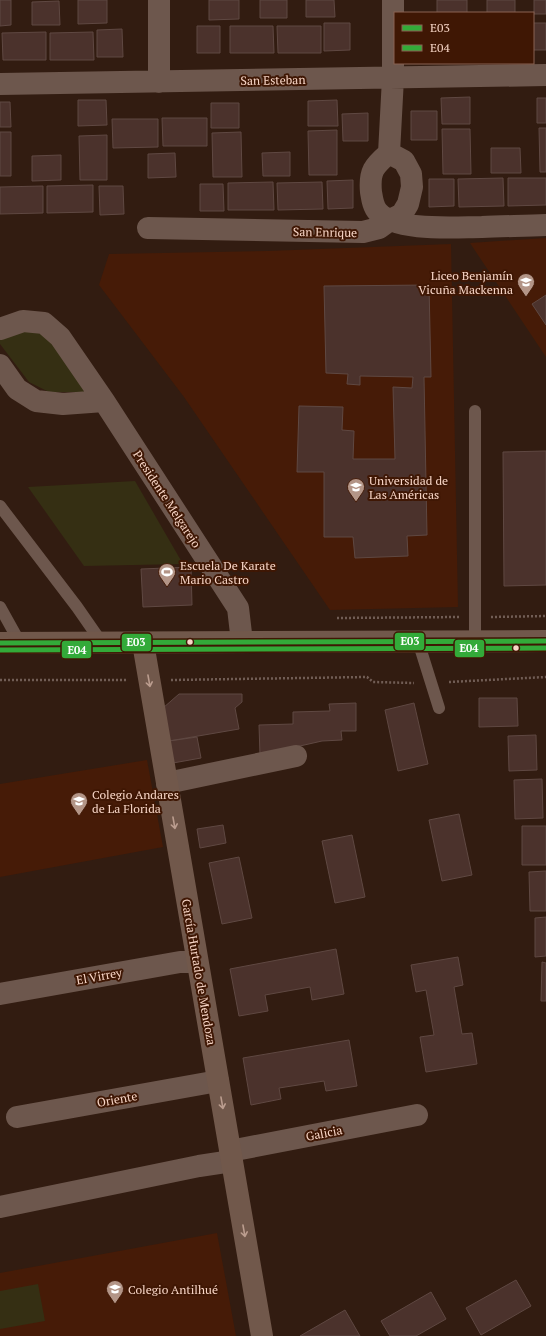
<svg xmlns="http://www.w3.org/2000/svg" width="546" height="1336" font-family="'PT Serif',serif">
	<rect width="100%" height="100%" fill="#321c11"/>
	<!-- built -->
	<path fill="#461b07" d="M546,238V357L470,243Z
		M451,244L458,607L330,610L184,397L99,285L109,254L268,251Z
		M147,760L163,847L0,877V784Z
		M217,1233L236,1336H0V1273Z"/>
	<!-- green -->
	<path fill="#352f13" d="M29,328L48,334L88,392H49L29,382L0,344V340Z
		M135,481L183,564L84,566L28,487Z
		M38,1284L45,1321L0,1329V1291Z"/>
	<!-- building -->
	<path fill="#4b322c" stroke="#5f4842" d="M0,0H11V25L0,26Z
		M78,0H107V23L78,24Z
		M209,0H239V19L209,20Z
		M260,0H287V18H260Z
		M306,0H334L335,17H306Z
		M437,0H467V13H437Z
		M487,0H515V13H487Z
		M534,0H546V14H534Z
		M59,1L60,25H32V2Z
		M324,23H350V50L324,51Z
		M533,23H546V50H533Z
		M197,26H220V53H197Z
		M230,26H273L274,53H230Z
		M277,26H321V53H278Z
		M122,29L123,57H97V30Z
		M46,32V60H3L2,33Z
		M93,32L94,60H50V33Z
		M470,97V124H442L441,98Z
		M537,98H546V123H537Z
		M78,100H106L107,125L78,126Z
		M337,100L338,126H308V101Z
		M0,102H10L11,127H0Z
		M211,103H239V128H211Z
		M411,111H437V140H411Z
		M368,113V141H343L342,114Z
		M162,118H207V146H163Z
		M112,119H158V147L113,148Z
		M539,128H546V172H540Z
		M442,129H470L471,174H443Z
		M337,130V175H309L308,131Z
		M0,132H11V176H0Z
		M241,132L242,177H213L212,133Z
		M107,135V180H80L79,136Z
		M491,148H520L521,173H491Z
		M290,152V176H263L262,153Z
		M175,153L176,177L148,178V154Z
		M61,155V180L32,181V156Z
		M503,178L504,206L459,207L458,179Z
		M508,178H546V205L508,206Z
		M429,179H454V206L429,207Z
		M353,180V208L328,209L327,181Z
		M273,182L274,210H228V183Z
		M322,182L323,209L278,210L277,183Z
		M200,184H223L224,211H200Z
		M93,185V212L47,213V186Z
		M43,186V213L0,214V187Z
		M99,186H123L124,214L100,215Z
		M429,285L431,377H424L427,535L407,536L408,556L355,558L353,537H324V472H297L299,406L343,407L342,430L354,431L353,459H395L393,387L412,388L413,377L360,376V385L347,384L348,374L326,373L324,286Z
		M546,295V325L532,304Z
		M546,451V585L504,586L503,452Z
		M191,567L192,605L143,607L141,569Z
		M179,694H242V702L235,708L239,729L169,741L163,708Z
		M479,698H517L518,726L479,727Z
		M356,703V731H341L342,740L322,741L260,755L259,725L293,724V712L330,711L329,704Z
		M414,703L428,764L398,771L385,710Z
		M536,735L537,770L509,771L508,736Z
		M197,737L201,758L173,763L169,741Z
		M542,779L543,818L515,819L514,780Z
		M459,814L472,875L442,881L429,820Z
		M223,825L226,843L200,848L197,829Z
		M522,826H546V865H522Z
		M352,835L365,897L335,903L322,841Z
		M239,857L252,918L222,924L209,863Z
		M546,871V911H530L529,872Z
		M546,917V956L535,957V918Z
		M336,949L344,994L312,1000L310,987L265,995L268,1011L239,1016L230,969Z
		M458,957L463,985L454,987L462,1034L472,1033L477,1064L426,1072L420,1037L434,1035L426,990L416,992L411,965Z
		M542,962L546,963V1001H541Z
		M349,1040L357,1086L326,1091L324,1081L279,1088L281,1099L251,1105L243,1058Z
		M516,1280L531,1306L481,1335L466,1308Z
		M431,1292L446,1319L416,1336H390L381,1321Z
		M345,1310L360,1336H300Z"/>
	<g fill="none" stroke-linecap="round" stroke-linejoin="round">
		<!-- path -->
		<path stroke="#715d55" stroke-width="2.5" stroke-dasharray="2 2" stroke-linecap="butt" d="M491,617L546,616
			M337,618L460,617
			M0,680H128
			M171,680L367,677L373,682L414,683
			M449,682L546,677"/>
		<!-- lane -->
		<path stroke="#6d574d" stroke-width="12" d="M475,411V641
			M0,506L77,607L102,643
			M0,607L20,643
			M418,641L439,708"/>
		<!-- street -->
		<path stroke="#6d574d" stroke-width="22" d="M159,0V82
			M393,0V78L389,153C374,166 369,171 371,192C372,198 373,207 378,212C396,232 456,227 482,227C503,226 525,226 546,225
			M0,84L546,75
			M148,228L363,232L379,228L390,220L402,214L408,204L412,187L411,174L404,161L389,153
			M0,329L23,321L44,323L60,337L104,401L238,608L242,642
			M0,365L17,389L36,401L63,404L104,401
			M167,783L296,756
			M0,994L180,962H197
			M17,1117L218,1081
			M230,1151L417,1115
			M0,1207L199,1166L232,1161"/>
		<!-- secondary -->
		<path stroke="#71584b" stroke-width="22" d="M0,643L546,641
			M143,643L262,1336"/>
		<defs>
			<path id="bus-1" d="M0,643L546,641"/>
			<path id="bus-2" d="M0,650L546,648"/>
		</defs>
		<!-- bus-1 casing -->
		<use href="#bus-1" stroke="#3f1704" stroke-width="8"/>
		<!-- bus-2 casing -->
		<use href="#bus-2" stroke="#3f1704" stroke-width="8"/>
		<!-- bus-1 -->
		<use href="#bus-1" stroke="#33aa39" stroke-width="5"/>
		<!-- bus-2 -->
		<use href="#bus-2" stroke="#33aa39" stroke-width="5"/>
	</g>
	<!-- one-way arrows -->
	<defs><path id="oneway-shaft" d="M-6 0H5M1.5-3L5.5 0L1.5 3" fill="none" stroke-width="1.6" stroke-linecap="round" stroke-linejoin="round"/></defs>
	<g stroke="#bb9d8f">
		<use href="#oneway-shaft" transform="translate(149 681) rotate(80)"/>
		<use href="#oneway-shaft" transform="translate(174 823) rotate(80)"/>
		<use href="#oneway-shaft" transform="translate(222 1103) rotate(80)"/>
		<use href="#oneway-shaft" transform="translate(244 1231) rotate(80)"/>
	</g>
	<!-- icons -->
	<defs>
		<symbol id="school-pin" viewBox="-11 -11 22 30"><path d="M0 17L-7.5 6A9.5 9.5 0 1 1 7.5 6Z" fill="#b39587" stroke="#3f1704"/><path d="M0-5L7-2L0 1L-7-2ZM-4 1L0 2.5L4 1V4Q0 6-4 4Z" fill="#fff"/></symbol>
		<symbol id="university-pin" viewBox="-11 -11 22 30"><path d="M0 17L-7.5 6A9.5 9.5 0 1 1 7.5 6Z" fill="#b39587" stroke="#3f1704"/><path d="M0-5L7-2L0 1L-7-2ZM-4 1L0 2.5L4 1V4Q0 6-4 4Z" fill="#fff"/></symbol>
		<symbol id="stadium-pin" viewBox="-11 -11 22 30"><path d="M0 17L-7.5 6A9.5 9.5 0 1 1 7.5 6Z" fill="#b39587" stroke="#3f1704"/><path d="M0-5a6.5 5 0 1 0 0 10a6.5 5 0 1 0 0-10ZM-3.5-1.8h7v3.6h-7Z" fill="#fff"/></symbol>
	</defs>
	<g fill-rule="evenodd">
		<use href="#school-pin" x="516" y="272" width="20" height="27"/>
		<use href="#university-pin" x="346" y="477" width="20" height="27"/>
		<use href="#stadium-pin" x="157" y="562" width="20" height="27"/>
		<use href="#school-pin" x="69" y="791" width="20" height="27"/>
		<use href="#school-pin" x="105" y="1279" width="20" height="27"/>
	</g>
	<!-- markers -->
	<g fill="#f8d6c7" stroke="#3f1704" stroke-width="1.5">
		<circle cx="190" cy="642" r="3.5"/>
		<circle cx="516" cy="648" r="3.5"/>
	</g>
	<g text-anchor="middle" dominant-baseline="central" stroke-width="4" stroke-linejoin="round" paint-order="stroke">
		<!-- street labels -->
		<g font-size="12" fill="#f8d6c7" stroke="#3f1704">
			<text transform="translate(273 80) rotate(-1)">San Esteban</text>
			<text transform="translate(325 232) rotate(1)">San Enrique</text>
			<text transform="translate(167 499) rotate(57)">Presidente Melgarejo</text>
			<text transform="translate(199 972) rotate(80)">García Hurtado de Mendoza</text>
			<text transform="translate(99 976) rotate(-10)">El Virrey</text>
			<text transform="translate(117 1099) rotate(-10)">Oriente</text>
			<text transform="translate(324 1133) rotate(-11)">Galicia</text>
		</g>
		<!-- poi labels -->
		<g font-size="12" fill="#f8d6c7" stroke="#3f1704" text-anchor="start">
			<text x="513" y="275" text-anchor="end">Liceo Benjamín<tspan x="513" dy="14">Vicuña Mackenna</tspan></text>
			<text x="369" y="480">Universidad de<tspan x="369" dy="14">Las Américas</tspan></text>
			<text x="180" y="565">Escuela De Karate<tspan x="180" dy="14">Mario Castro</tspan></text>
			<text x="92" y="794">Colegio Andares<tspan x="92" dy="14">de La Florida</tspan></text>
			<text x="128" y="1289">Colegio Antilhué</text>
		</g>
	</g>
	<g stroke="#3f1704" stroke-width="1.5">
		<rect x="394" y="632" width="31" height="19" rx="4" fill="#33aa39"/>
		<rect x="121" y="633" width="31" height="19" rx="4" fill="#33aa39"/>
		<rect x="454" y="639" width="31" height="19" rx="4" fill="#33aa39"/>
		<rect x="61" y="640" width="31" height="19" rx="4" fill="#33aa39"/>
	</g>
	<g font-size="11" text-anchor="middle" font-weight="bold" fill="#fff">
		<text x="410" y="645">E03</text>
		<text x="136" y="646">E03</text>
		<text x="469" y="652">E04</text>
		<text x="77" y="654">E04</text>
	</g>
	<!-- legend -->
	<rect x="394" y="12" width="140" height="52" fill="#3f1704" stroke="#896352"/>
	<rect x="402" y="25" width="20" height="6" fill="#33aa39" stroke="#896352"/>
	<text x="430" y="32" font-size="12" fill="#f8d6c7">E03</text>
	<rect x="402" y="45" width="20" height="6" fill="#33aa39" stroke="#896352"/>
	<text x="430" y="52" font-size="12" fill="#f8d6c7">E04</text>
</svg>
